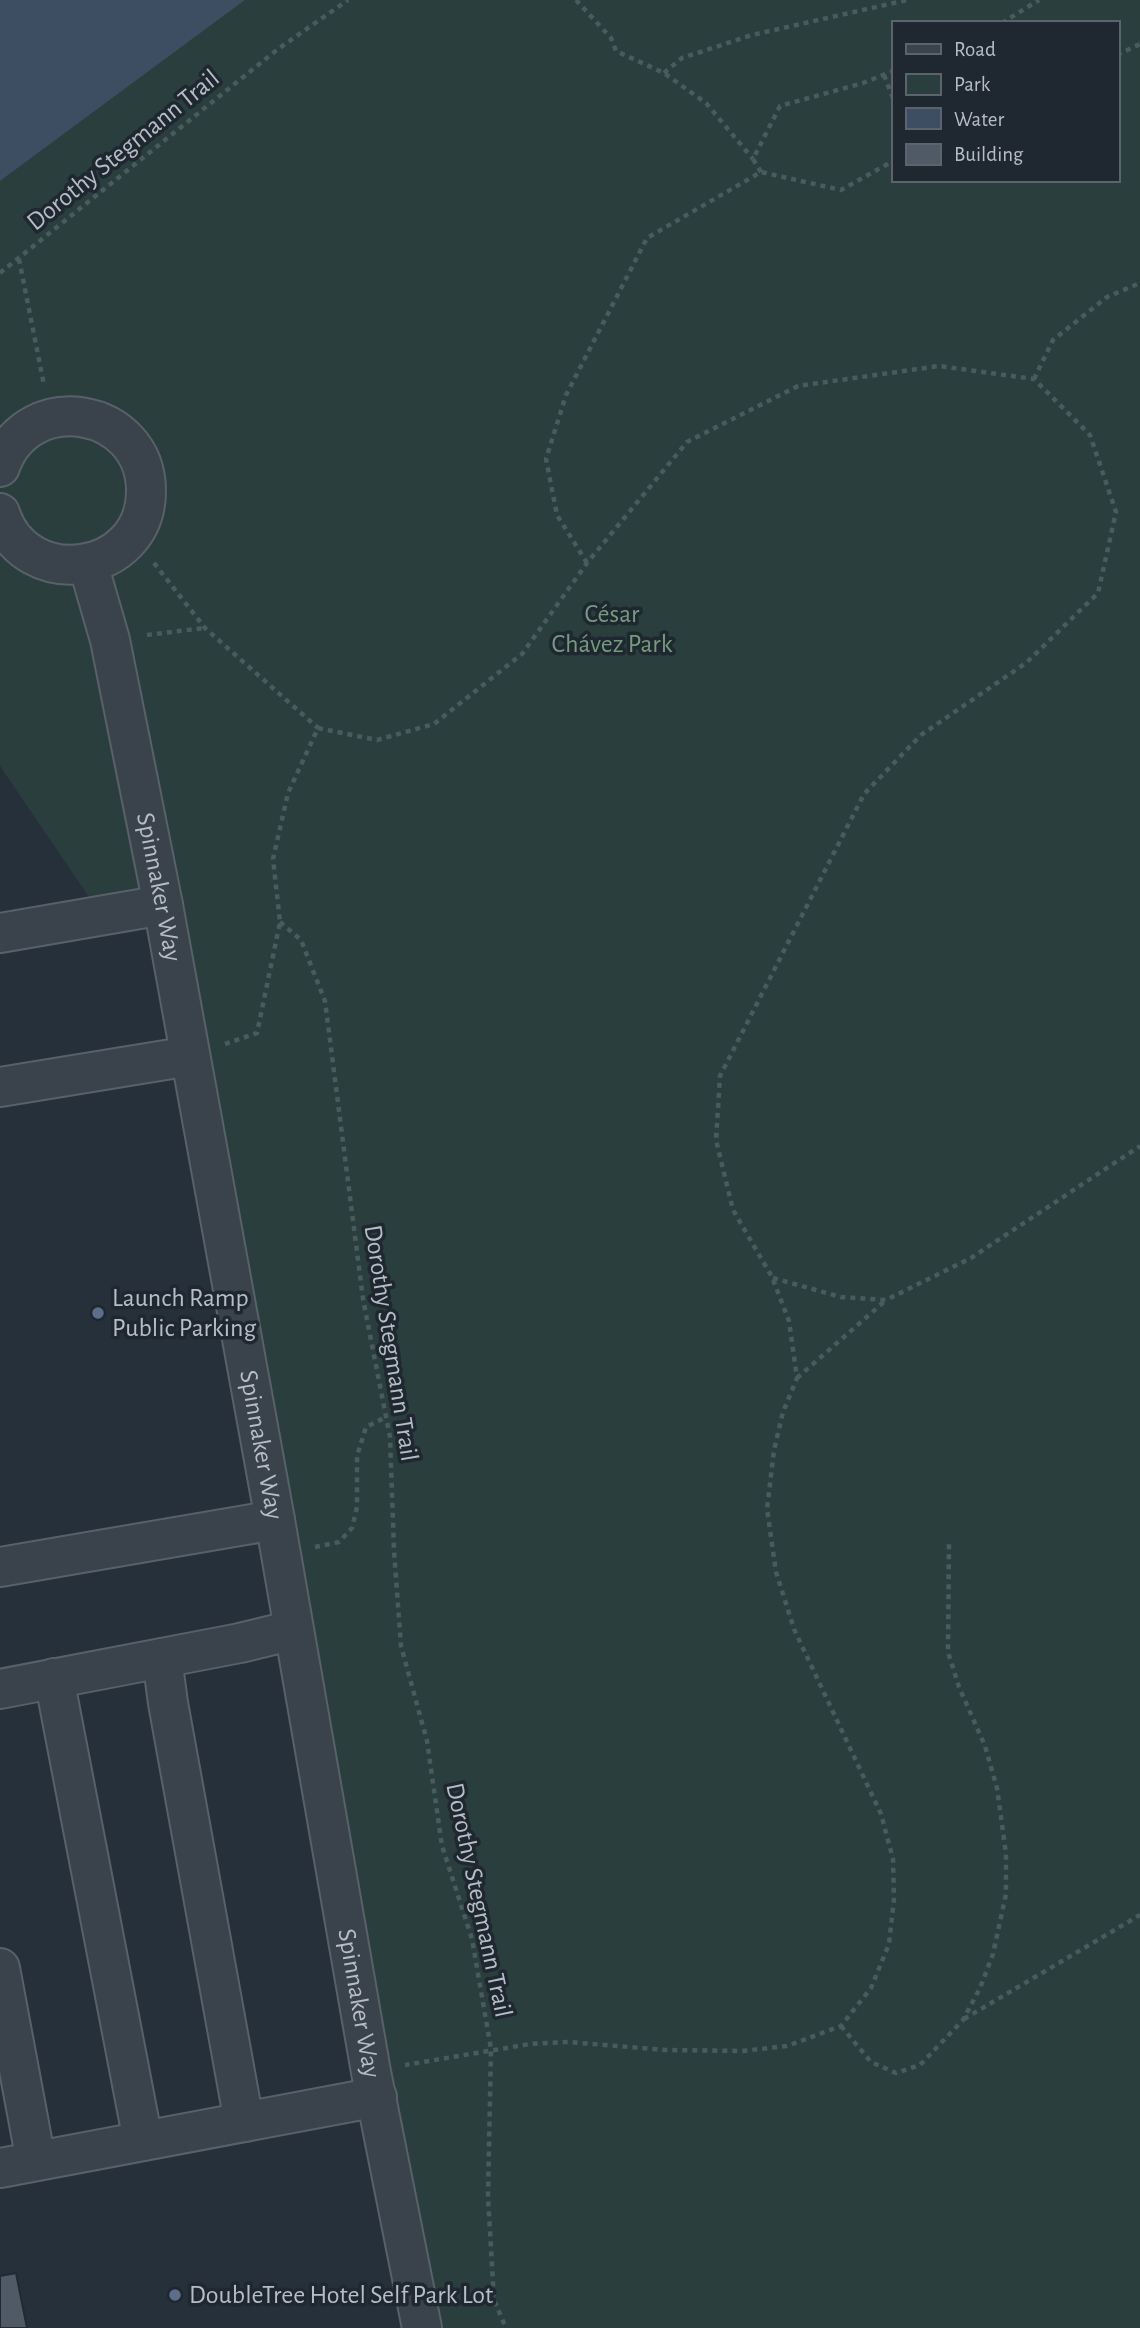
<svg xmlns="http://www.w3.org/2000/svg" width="1140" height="2328" font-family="'Alegreya Sans',sans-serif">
	<rect width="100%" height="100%" fill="#26303b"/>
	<!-- green -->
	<path fill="#2b3e3e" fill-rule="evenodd" d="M245,0H1140V2328H422L163,905L102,916L0,766V181ZM893,23H1117V180H893Z"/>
	<!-- water -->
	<path fill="#3d4e62" d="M0,0H245L0,181Z"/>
	<!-- building -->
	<path fill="#505a66" stroke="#212932" stroke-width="2" d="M16,2273L27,2328H0V2276Z"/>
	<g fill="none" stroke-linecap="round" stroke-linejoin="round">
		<defs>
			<g id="minor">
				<path d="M0,467C27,387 146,407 146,491C146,576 25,593 0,513"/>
				<path id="s1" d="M88,564L110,640L163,905L275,1520L371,2072L422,2328"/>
				<path d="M0,933L163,905"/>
				<path d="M0,1087L190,1056"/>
				<path d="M0,1567L275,1520"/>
				<path d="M162,1658L168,1703L244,2122"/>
				<path d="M54,1678L143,2141"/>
				<path d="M0,1689L240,1643L293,1630"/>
				<path d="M0,1968L36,2161"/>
				<path d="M0,2168L377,2097"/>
			</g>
		</defs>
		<!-- minor casing -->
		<use href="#minor" stroke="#586069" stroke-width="42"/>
		<!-- path -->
		<path stroke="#4a5b5d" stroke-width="4.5" stroke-dasharray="5 5" stroke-linecap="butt" d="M576,0L611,38L616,51L664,73L706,103L753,159
			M1002,23L1039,0
			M1117,55L1140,44
			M664,73L682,58L752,35L907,0
			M884,75L893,98
			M761,172L753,159L780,106L863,83L893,71
			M19,259L44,385
			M0,273L278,49L348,0
			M1034,379L1053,340L1107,297L1140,283
			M154,563L205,628L318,728
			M587,563L557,515L546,459L566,395L647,238L761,172L841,190L893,161
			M147,635L204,628
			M318,728L377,740L434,724L522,654L587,563L687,442L798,386L939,366L1034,379L1090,435L1116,512L1098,593L1026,663L921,735L864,794L720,1076L716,1140L733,1210L772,1277L789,1321L797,1378L783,1412L774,1450L767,1509L776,1572L794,1629L881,1814L893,1859L894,1899L889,1944L871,1988L841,2026L787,2046L742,2051L665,2050L569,2042L530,2044L405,2065
			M280,922L301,940L325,1001L363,1299L390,1437L394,1551L401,1646L427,1741L442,1846L472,1939L491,2049L488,2197L494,2300L506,2328
			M225,1044L257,1033L280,922L273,859L288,793L318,728
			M773,1278L841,1297L886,1300L971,1258L1140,1146
			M797,1378L885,1301
			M315,1547L339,1542L352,1528L357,1507V1456L366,1427L386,1417
			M964,2019L1140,1915
			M841,2026L871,2062L896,2073L920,2065L963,2020L980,1988L993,1954L1006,1894V1854L997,1788L985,1746L959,1687L948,1652L949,1540"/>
		<!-- minor -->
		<use href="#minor" stroke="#3a424b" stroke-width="38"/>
	</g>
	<!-- markers -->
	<g fill="#5c6f8a" stroke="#1f2730" stroke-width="2.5">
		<circle cx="98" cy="1313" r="7"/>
		<circle cx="175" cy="2295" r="7"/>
	</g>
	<g text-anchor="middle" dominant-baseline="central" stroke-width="7" stroke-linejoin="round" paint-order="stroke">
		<!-- street labels -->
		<g font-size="26" fill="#b6bdc7" stroke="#1f2730">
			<text transform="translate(123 150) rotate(-39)">Dorothy Stegmann Trail</text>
			<text stroke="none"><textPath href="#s1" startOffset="331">Spinnaker Way</textPath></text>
			<text transform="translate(391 1343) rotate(81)">Dorothy Stegmann Trail</text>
			<text stroke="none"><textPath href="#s1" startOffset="898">Spinnaker Way</textPath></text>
			<text transform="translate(479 1900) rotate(78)">Dorothy Stegmann Trail</text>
			<text stroke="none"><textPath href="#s1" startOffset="1465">Spinnaker Way</textPath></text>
		</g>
		<!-- park labels -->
		<g font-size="26" fill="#769a7e" stroke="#1f2730">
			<text x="612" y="614">César<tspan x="612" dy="30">Chávez Park</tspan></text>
		</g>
		<!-- poi labels -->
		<g font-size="26" fill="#b6bdc7" stroke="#1f2730" text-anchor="start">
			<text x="112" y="1298">Launch Ramp<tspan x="112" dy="30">Public Parking</tspan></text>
			<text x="189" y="2295">DoubleTree Hotel Self Park Lot</text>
		</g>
	</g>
	<!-- legend -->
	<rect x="892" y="21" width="228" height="161" fill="#1f2730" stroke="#5b636c" stroke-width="2"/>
	<rect x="906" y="44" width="35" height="10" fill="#3a424b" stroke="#5b636c" stroke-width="2"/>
	<text x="954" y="56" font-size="21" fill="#b6bdc7">Road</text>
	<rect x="906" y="74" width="35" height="21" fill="#2b3e3e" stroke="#5b636c" stroke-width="2"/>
	<text x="954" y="91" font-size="21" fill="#b6bdc7">Park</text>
	<rect x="906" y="108" width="35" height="21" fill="#3d4e62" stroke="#5b636c" stroke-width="2"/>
	<text x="954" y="126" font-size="21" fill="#b6bdc7">Water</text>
	<rect x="906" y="144" width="35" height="21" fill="#505a66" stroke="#5b636c" stroke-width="2"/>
	<text x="954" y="161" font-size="21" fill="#b6bdc7">Building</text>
</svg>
